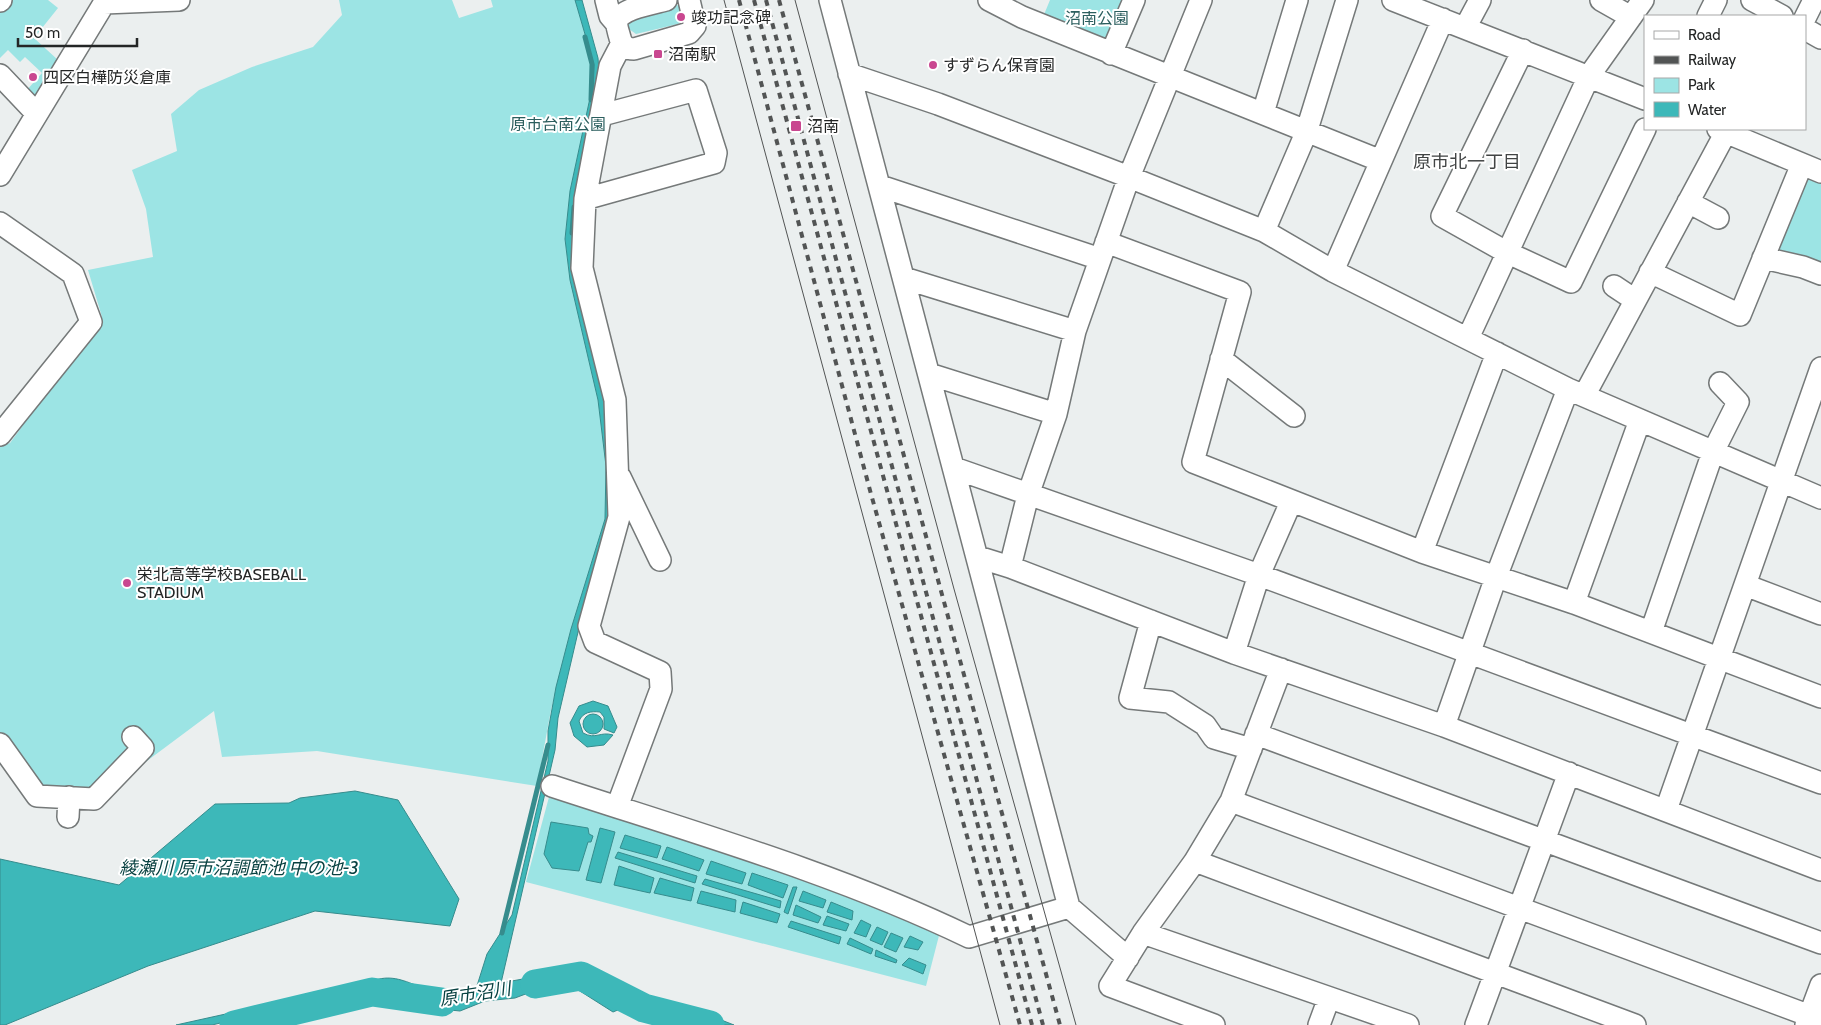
<svg xmlns="http://www.w3.org/2000/svg" width="1821" height="1025" font-family="Cabin,'Noto Sans JP',sans-serif">
	<rect width="100%" height="100%" fill="#ebefef"/>
	<!-- green -->
	<path fill="#9ce4e4" d="M12,0H48L58,8L34,38L58,60L37,97L33,98L26,91L42,73L25,57L20,62L8,50L0,58V12Z
		M339,0H452L459,18L493,7L491,0H575L594,65L593,84L570,191L565,239L570,280L598,400L606,466L605,519L571,629L551,710L537,786L317,751L222,757L214,711L108,790L43,786L0,738V447L10,443L102,317L88,270L153,257L146,209L132,170L177,151L171,114L199,90L252,67L313,47L342,15Z
		M1050,0H1125L1108,39L1103,41L1043,17Z
		M672,5H677L683,9V21L678,24L636,34L629,29L628,21Z
		M1803,177L1821,179V269L1773,252Z
		M552,786L942,924L926,986L526,882Z"/>
	<!-- water -->
	<path fill="#3db8b9" stroke="#368c8d" d="M575,0H582L598,58L600,85L575,192L572,221L573,251L605,400L611,515L582,615L558,718L555,750L501,983L561,972L618,997L636,996L706,1014L734,1025C721,1025 707,1025 695,1025C663,1020 647,996 613,1012L572,986L544,987L515,998L485,1001L460,1011L430,1008L408,1001L393,988L377,1000L350,1010L336,1007L279,1009L212,1025H176L316,994H355C389,960 413,990 448,996C456,997 467,993 475,992L487,954L512,915L548,761V731L556,687L571,629L605,519L606,466L598,400L570,280L565,239L570,191L593,84L594,65Z
		M593,701L608,706L617,727L614,733L604,729V717L600,712C591,711 583,712 579,721L583,733C596,740 600,731 613,735L604,745L587,747L574,736L570,723L579,706Z
		M583 724a10 10 0 1 1 20 0a10 10 0 1 1-20 0Z
		M355,791L398,800L459,899L450,926L315,911L148,966L5,1025H0V859L119,885L215,804L289,803L300,798Z
		M551,822L588,828L589,834L593,836L591,842H588L579,871L552,868L544,854Z
		M600,828L615,832L601,883L586,880Z
		M625,835L661,846L657,858L620,848Z
		M667,847L704,860L699,871L662,859Z
		M618,852L697,876L695,883L615,858Z
		M711,861L746,873L742,884L706,874Z
		M619,866L654,878L650,893L614,885Z
		M752,873L788,885L783,898L748,885Z
		M660,878L694,888L691,901L654,893Z
		M705,879L781,901L780,908L702,884Z
		M793,887H797L788,914L784,912Z
		M701,891L736,900L735,912L697,903Z
		M803,891L826,900L823,908L799,901Z
		M743,902L780,914L777,923L740,913Z
		M831,902L853,911L852,920L827,912Z
		M796,905L821,917L818,923L793,915Z
		M827,916L849,924L846,931L823,925Z
		M861,920L871,925L866,937L854,933Z
		M791,921L841,937L839,944L788,927Z
		M877,927L888,932L882,945L870,940Z
		M891,933L903,938L896,952L884,947Z
		M910,936L923,942L918,950L904,947Z
		M850,938L873,949L871,954L847,944Z
		M876,950L897,960L896,963L875,956Z
		M909,958L926,965L923,974L902,965Z"/>
	<g fill="none" stroke-linecap="round" stroke-linejoin="round">
		<!-- stream -->
		<path stroke="#368c8d" stroke-width="5" d="M585,37L592,64L591,100
			M572,233L574,207
			M502,933L548,745"/>
		<!-- river -->
		<path stroke="#3db8b9" stroke-width="29" d="M535,984L581,976L644,1008L710,1025
			M234,1025L372,992L442,1002"/>
		<defs>
			<path id="minor" d="M606,0L610,16L616,23
				M666,0C655,3 618,9 617,22C616,27 619,33 620,38C622,45 626,49 634,49L689,33L695,26L689,0
				M830,0L1069,907L1128,958
				M989,0L1022,17L1381,161
				M1393,0L1645,99
				M1601,0L1631,17
				M1752,0L1782,16
				M0,1L1,0
				M104,3L179,0
				M1708,16L1716,0
				M1805,18L1814,0
				M1465,28L1480,0
				M1805,29L1821,38
				M1523,50L1442,216L1506,252L1571,282L1645,129
				M1111,54L1134,0
				M849,74L938,104L1129,177L1264,231L1333,271L1568,389L1821,498
				M0,75L36,113
				M1263,113L1297,0
				M1718,129L1821,172
				M0,175L106,0
				M880,186L1100,259
				M585,199L714,163L716,153L696,90L602,115
				M1688,202L1718,218
				M0,223L73,274L91,322L0,435
				M1264,231L1306,133L1347,0
				M1106,242L1240,292L1193,462L1422,552L1574,603L1821,697
				M1763,258L1803,267L1821,274
				M1333,271L1443,19
				M1650,272L1740,315L1802,164
				M904,278L1075,331
				M1614,286L1635,300
				M1468,338L1589,76L1643,0
				M1221,359L1294,416
				M929,374L1056,414
				M1584,396L1726,132
				M954,468L1259,575L1821,783
				M620,477L660,560
				M1422,552L1497,353
				M978,557L1010,567L1234,653L1444,726L1821,870
				M1010,567L1028,495L1056,414L1075,331L1129,177L1201,0
				M1745,585L1821,614
				M1574,603L1640,420
				M1151,621L1130,698L1169,702L1205,725L1214,738L1251,749
				M1651,632L1713,452L1738,402L1720,383
				M1234,653L1259,575L1291,502
				M1444,726L1496,577L1568,389
				M1256,734L1821,943
				M0,744L37,796L94,799L143,748L133,737
				M552,786C692,832 836,873 969,937L1069,907
				M1231,801L1821,1020
				M617,807L661,689L660,672L595,642L589,626L619,517L615,400L582,268L585,199L610,66L622,43
				M1666,810L1821,368
				M68,817L69,797
				M1195,861L1635,1025
				M1143,933L1408,1025
				M1214,1025L1110,986L1143,933L1195,861L1231,801L1281,669
				M1319,1025L1329,998
				M1476,1025L1569,773
				M1806,1025L1821,985"/>
		</defs>
		<!-- minor casing -->
		<use href="#minor" stroke="#757979" stroke-width="24"/>
		<!-- minor -->
		<use href="#minor" stroke="#fff" stroke-width="21"/>
		<!-- tram -->
		<path stroke="#525454" stroke-width="1" d="M724,0L1000,1025
			M795,0L954,589L1076,1025"/>
		<!-- rail -->
		<path stroke="#525454" stroke-width="4" stroke-dasharray="6 6" stroke-linecap="butt" d="M739,0L871,494L1020,1025
			M754,0L1032,1025
			M766,0L1043,1025
			M779,0L1060,1025"/>
	</g>
	<!-- markers -->
	<g fill="#c94790" stroke="#fff" stroke-width="2">
		<circle cx="681" cy="17" r="5"/>
		<rect x="653" y="49" width="10" height="10" rx="2.5"/>
		<circle cx="933" cy="65" r="5"/>
		<circle cx="33" cy="77" r="5"/>
		<rect x="790" y="120" width="12" height="12" rx="2.5"/>
		<circle cx="127" cy="583" r="5"/>
	</g>
	<g text-anchor="middle" dominant-baseline="central" stroke-width="4" stroke-linejoin="round" paint-order="stroke">
		<!-- poi labels -->
		<g font-size="16" fill="#242626" stroke="#fff" text-anchor="start">
			<text x="691" y="17">竣功記念碑</text>
			<text x="668" y="54">沼南駅</text>
			<text x="943" y="65">すずらん保育園</text>
			<text x="43" y="77">四区白樺防災倉庫</text>
			<text x="807" y="126">沼南</text>
			<text x="137" y="574">栄北高等学校BASEBALL<tspan x="137" dy="18">STADIUM</tspan></text>
		</g>
		<!-- park labels -->
		<g font-size="16" fill="#2b5e5e" stroke="#fff">
			<text x="1097" y="18">沼南公園</text>
			<text x="558" y="124">原市台南公園</text>
		</g>
		<!-- neighbourhood labels -->
		<g font-size="18" fill="#414444" stroke="#fff">
			<text x="1467" y="162">原市北一丁目</text>
		</g>
		<!-- water labels -->
		<g font-size="18" font-style="italic" fill="#084141" stroke="#fff">
			<text x="239" y="868">綾瀬川 原市沼調節池 中の池-3</text>
			<text transform="translate(475 994) rotate(-9)">原市沼川</text>
		</g>
	</g>
	<!-- legend -->
	<rect x="1644" y="15" width="162" height="115" fill="#ffffff" stroke="#a7a8a8"/>
	<rect x="1654" y="31" width="25" height="8" fill="#ffffff" stroke="#a7a8a8"/>
	<text x="1688" y="40" font-size="15" fill="#242626">Road</text>
	<rect x="1654" y="56" width="25" height="8" fill="#525454" stroke="#a7a8a8"/>
	<text x="1688" y="65" font-size="15" fill="#242626">Railway</text>
	<rect x="1654" y="78" width="25" height="15" fill="#9ce4e4" stroke="#a7a8a8"/>
	<text x="1688" y="90" font-size="15" fill="#242626">Park</text>
	<rect x="1654" y="102" width="25" height="15" fill="#3db8b9" stroke="#a7a8a8"/>
	<text x="1688" y="115" font-size="15" fill="#242626">Water</text>
	<!-- scale -->
	<path d="M18 38v8h119v-8" fill="none" stroke="#242626" stroke-width="2.5"/>
	<text x="25" y="38" font-size="15" fill="#242626" stroke="#ffffff" stroke-width="4" paint-order="stroke">50 m</text>
</svg>
